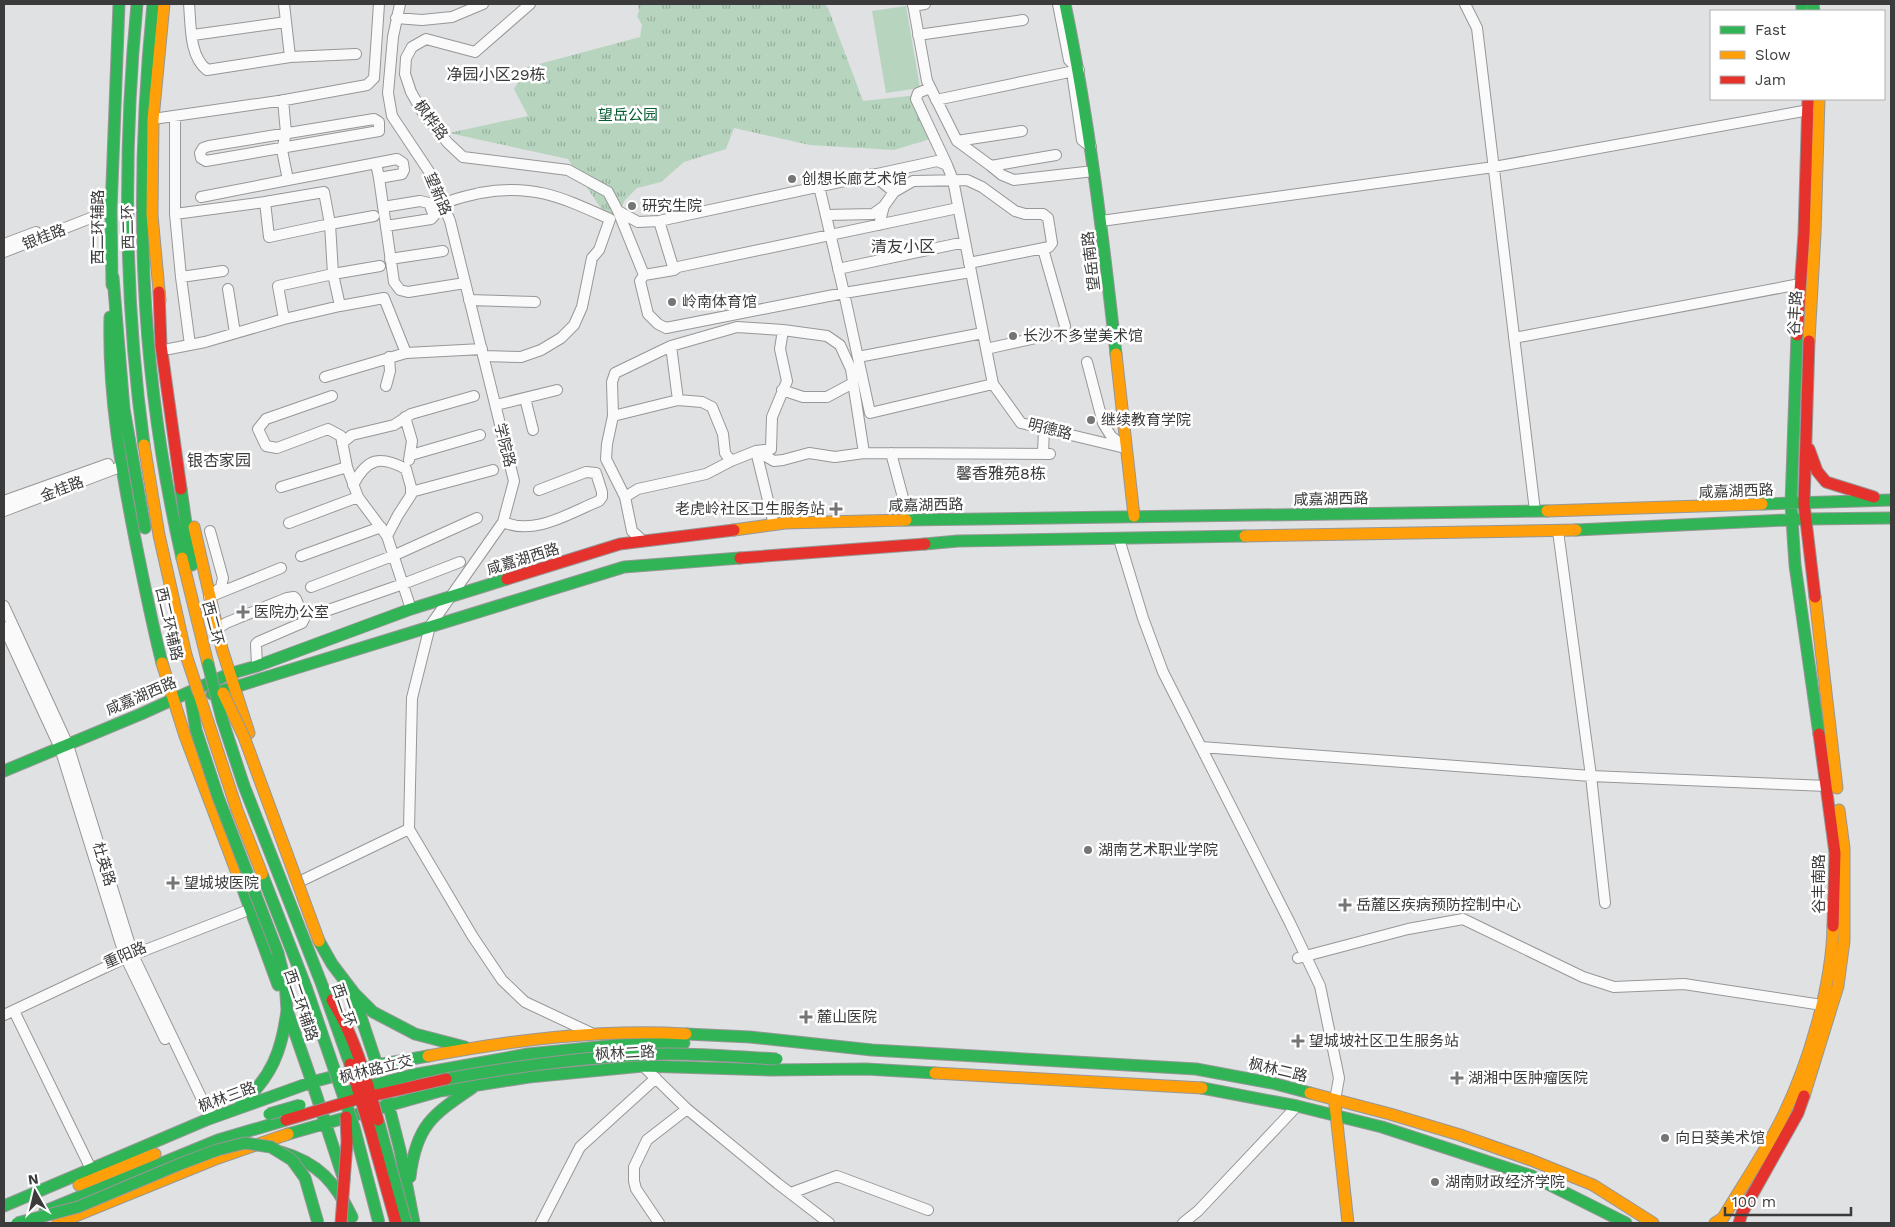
<svg xmlns="http://www.w3.org/2000/svg" width="1895" height="1227" font-family="'Work Sans','Noto Sans SC',sans-serif">
	<defs>
		<pattern id="park-tufts" width="24" height="20" patternUnits="userSpaceOnUse" patternTransform="scale(1.25)"><rect width="24" height="20" fill="#b7d4bf"/><path d="M3 7l-1-3M5 7V3M7 7l1-3M15 17l-1-3M17 17v-4M19 17l1-3" fill="none" stroke="#96ad9c"/></pattern>
	</defs>
	<rect width="100%" height="100%" fill="#e0e1e2"/>
	<!-- park -->
	<path fill="url(#park-tufts)" d="M638,4H825L828,8L863,101L918,95L940,136L894,150L810,145L734,128L726,149L684,162L661,182L637,188L625,200L617,216L602,210L568,159L449,133L528,116L514,89L528,67L640,37L642,25L637,16L639,11Z"/>
	<!-- pitch -->
	<path fill="#b7d4bf" d="M906,6L920,88L886,93L872,11Z"/>
	<g fill="none" stroke-linecap="round" stroke-linejoin="round">
		<defs>
			<path id="street" d="M189,4C191,25 189,56 207,70L290,57L284,4
				M530,4L475,52L426,39L412,47L406,58L405,74L411,92L423,113L448,143L463,157L568,170L608,192L618,211L644,275
				M913,4L927,81L957,141L991,166L1056,155
				M1058,4L1069,60L1079,70
				M1465,4L1477,28L1535,511
				M913,6L925,4
				M396,18L422,20L452,17L483,4
				M193,35L286,22
				M918,35L1023,20
				M290,57L356,54
				M1079,70L1073,79L1082,140L1091,147
				M930,88L918,93L916,99L947,165
				M936,100L1079,70
				M175,116V214L181,277L190,345
				M153,119L285,100L367,85L374,78L379,4
				M374,119L379,122V131L206,161L201,158L200,153L203,148L209,146Z
				M957,141L1022,131
				M991,166L1002,175L1014,180L1094,171
				M872,174L894,192
				M379,178L394,282L400,290L408,292L465,283
				M288,180L397,159L403,163L404,170L402,174L379,178L376,163
				M819,186L844,293L870,413L993,384
				M201,197L288,180L282,150L286,133L283,100
				M443,204C455,198 466,196 480,193C533,183 563,198 610,219L599,250L592,258L582,307L574,325L561,338L541,350L521,357L483,356
				M383,207L420,201L429,203L434,216L431,219L386,226
				M958,208L678,267L674,270L659,221L937,161L947,165L953,180L993,384L1021,423L1125,448
				M618,211L638,222L659,221
				M175,214L265,202L324,192L330,224L269,237L265,202
				M826,215L873,214L884,206
				M374,216L330,224L333,274L380,266
				M1101,221L1494,167L1809,110
				M879,225L884,206L894,192L913,181L967,180L982,187L1015,211L1025,214H1043L1048,218L1052,243L1049,247L969,263
				M4,244L36,232
				M4,252L111,210
				M390,259L443,251
				M838,269L965,242
				M674,270L644,275L640,281L648,314L658,324L666,328L844,293L971,272
				M333,274L340,306L284,319L278,286Z
				M181,277L223,271
				M228,289L235,333
				M469,300L535,302
				M1514,338L1800,284
				M169,349L205,342L284,319
				M986,349L1063,332L1065,326L1043,249
				M406,353L482,349
				M858,357L983,333
				M1087,362L1103,423L1111,436L1123,446
				M325,377L406,353L384,298L340,306
				M386,386L390,371L389,357
				M782,390L803,397H827L853,383
				M332,396L266,419L258,429L266,446L277,448L328,429L341,436L347,467L358,497L387,536L411,609
				M525,398L533,430
				M496,405L557,390
				M613,416L678,400L671,346
				M405,417L412,441L409,460
				M342,443L352,435L394,425L411,414L474,396
				M764,450L767,457L774,461L783,460L809,453L835,457L864,453
				M756,451L774,525
				M891,453L909,520
				M1043,453L1044,428
				M411,455L480,435
				M731,461L756,451L771,449L772,417L787,381L780,349L783,330
				M353,485C367,458 380,455 406,469L411,487V495L398,515L387,536
				M281,487L347,467
				M411,492L493,470
				M625,497L638,489L706,474L731,461L725,453L723,434L712,407L702,402L678,400
				M4,501L108,464
				M4,511L120,467
				M503,522C535,536 569,513 599,501L602,497V492L596,473L586,472L539,490
				M289,523L358,497
				M210,531L223,578L221,587L213,594
				M1558,531L1591,776L1605,903
				M1119,539L1143,618L1163,672L1290,923L1320,986L1339,1078L1335,1100
				M643,541L632,531L625,497L606,459L607,444L613,416L612,382L615,373L671,346L737,327L783,330L827,336L840,345L851,369L864,453L1050,454
				M301,556L381,527
				M311,587L395,555L477,518
				M209,597L281,568
				M4,606L68,745L133,955L211,1118
				M320,613L403,584L460,562
				M4,627L60,748L124,954L165,1039
				M217,629L226,623L287,598L294,597L296,599L304,619L302,623L258,642L256,644L257,666
				M1201,747L1591,776L1827,786
				M409,829L473,937L502,980L525,1002L591,1033
				M303,880L409,829L412,698L430,626L503,522L514,481L450,221L430,173L392,116L388,93L393,37L400,4
				M1298,958L1408,929L1463,919L1583,977L1614,987L1684,984L1822,1005
				M14,1011L91,1169
				M4,1015L125,958L251,909
				M643,1066L687,1109L777,1183L829,1223
				M791,1193L837,1176L928,1210
				M541,1223L580,1147L656,1078
				M659,1223L636,1189L634,1181V1167L647,1140L687,1109
				M1183,1223L1198,1211L1297,1106"/>
			<path id="fast" d="M137,4C123,151 124,298 144,445
				M153,4C134,195 139,370 182,558
				M1065,4C1089,119 1103,237 1116,354
				M1802,4V11
				M1813,4L1814,11
				M113,277L124,409L145,528
				M112,285L111,210L119,4
				M110,317C108,394 121,468 136,544C144,583 152,624 162,663
				M1797,335L1791,504L1795,565L1819,734
				M181,489L192,565
				M1762,504L1891,500
				M906,520L1547,511
				M1576,530L1805,519L1891,518
				M925,544L958,541L1245,536
				M212,694L624,567L740,558
				M4,771L141,714L229,674L257,666L411,609L507,579
				M237,873L278,985
				M319,941L332,964L354,993
				M278,953L285,981L287,1010
				M352,990L377,1065
				M354,993L373,1012L415,1034L465,1047
				M287,1010L312,1082
				M686,1034L750,1037L872,1050L1196,1069L1272,1083L1310,1093
				M412,1075L528,1054L618,1045L684,1043
				M312,1082L344,1180
				M1202,1088L1297,1106L1382,1127L1532,1176L1626,1223
				M386,1095L400,1150L414,1223
				M241,1104C272,1077 282,1050 287,1010
				M288,1134L440,1091L529,1077L643,1066L771,1070L866,1069L935,1073
				M281,1152C319,1163 335,1182 352,1217
				M410,1177C416,1126 432,1115 472,1088
				M4,1206L206,1120L312,1082L377,1065L428,1056
				M45,1211L218,1140L286,1120"/>
			<path id="slow" d="M160,301L152,215L153,119L164,4
				M1809,341L1815,234L1819,99
				M1116,354L1134,516
				M144,445L159,535L186,655
				M1547,511L1762,504
				M194,527L222,649L249,733
				M734,530L785,523L906,520
				M1245,536L1576,530
				M182,558L208,664
				M1815,597L1837,788
				M162,663L185,736L237,873
				M428,1056C514,1040 599,1029 686,1034
				M935,1073L1202,1088
				M1310,1093L1390,1114L1460,1135L1531,1160L1593,1185L1653,1223
				M1804,1096L1838,986L1844,941V848L1839,810
				M1335,1105L1348,1223
				M79,1185L155,1154
				M58,1223L218,1158L288,1134
				M1715,1223L1723,1218C1743,1184 1766,1151 1783,1116C1809,1063 1832,985 1833,926"/>
			<path id="jam" d="M159,292L161,345L181,489
				M1797,335L1804,233L1808,99
				M1809,341L1804,504L1815,597
				M1809,449L1817,471L1826,482L1874,497
				M740,558L925,544
				M507,579L620,544L734,530
				M1819,734L1835,853L1833,926
				M1739,1223L1742,1213L1798,1113L1804,1096"/>
		</defs>
		<!-- street casing -->
		<use href="#street" stroke="#979798" stroke-width="12"/>
		<!-- fast casing -->
		<use href="#fast" stroke="#979798" stroke-width="13"/>
		<!-- slow casing -->
		<use href="#slow" stroke="#979798" stroke-width="13"/>
		<!-- jam casing -->
		<use href="#jam" stroke="#979798" stroke-width="13"/>
		<!-- street -->
		<use href="#street" stroke="#fafafb" stroke-width="10"/>
		<!-- fast -->
		<use href="#fast" stroke="#30b455" stroke-width="11"/>
		<!-- slow -->
		<use href="#slow" stroke="#ff9f0a" stroke-width="11"/>
		<!-- jam -->
		<use href="#jam" stroke="#e5322d" stroke-width="11"/>
		<defs>
			<path id="fast-bridge" d="M208,664L222,719L244,786L322,985L350,1064
				M191,700L196,730L218,797L278,953
				M262,874L306,987L354,1127L379,1223
				M446,1079C517,1066 590,1056 662,1054C701,1053 739,1057 777,1059
				M346,1092L412,1075
				M269,1114L300,1105
				M378,1120L406,1223
				M17,1223L78,1207L180,1164L217,1150L245,1143L271,1147L292,1160L305,1178L318,1223"/>
			<path id="slow-bridge" d="M186,655L237,810L262,874
				M223,693L244,737L319,941"/>
			<path id="jam-bridge" d="M332,1000C355,1037 366,1078 378,1120
				M350,1064L371,1133L396,1223
				M286,1120L354,1100L446,1079
				M341,1223L347,1142L346,1117"/>
		</defs>
		<!-- fast-bridge casing -->
		<use href="#fast-bridge" stroke="#979798" stroke-width="13" stroke-linecap="butt"/>
		<!-- slow-bridge casing -->
		<use href="#slow-bridge" stroke="#979798" stroke-width="13" stroke-linecap="butt"/>
		<!-- jam-bridge casing -->
		<use href="#jam-bridge" stroke="#979798" stroke-width="13" stroke-linecap="butt"/>
		<!-- fast-bridge -->
		<use href="#fast-bridge" stroke="#30b455" stroke-width="11"/>
		<!-- slow-bridge -->
		<use href="#slow-bridge" stroke="#ff9f0a" stroke-width="11"/>
		<!-- jam-bridge -->
		<use href="#jam-bridge" stroke="#e5322d" stroke-width="11"/>
	</g>
	<!-- markers -->
	<g fill="#757576" stroke="#fff" stroke-width="2">
		<circle cx="792" cy="179" r="5"/>
		<circle cx="632" cy="206" r="5"/>
		<circle cx="672" cy="302" r="5"/>
		<circle cx="1013" cy="336" r="5"/>
		<circle cx="1091" cy="420" r="5"/>
		<path d="M833.5 501.5h5v5h5v5h-5v5h-5v-5h-5v-5h5z"/>
		<path d="M240.5 604.5h5v5h5v5h-5v5h-5v-5h-5v-5h5z"/>
		<circle cx="1088" cy="850" r="5"/>
		<path d="M170.5 875.5h5v5h5v5h-5v5h-5v-5h-5v-5h5z"/>
		<path d="M1342.5 897.5h5v5h5v5h-5v5h-5v-5h-5v-5h5z"/>
		<path d="M803.5 1009.5h5v5h5v5h-5v5h-5v-5h-5v-5h5z"/>
		<path d="M1295.5 1033.5h5v5h5v5h-5v5h-5v-5h-5v-5h5z"/>
		<path d="M1454.5 1070.5h5v5h5v5h-5v5h-5v-5h-5v-5h5z"/>
		<circle cx="1665" cy="1138" r="5"/>
		<circle cx="1435" cy="1182" r="5"/>
	</g>
	<g text-anchor="middle" dominant-baseline="central" stroke-width="5" stroke-linejoin="round" paint-order="stroke">
		<!-- park labels -->
		<g font-size="15" fill="#065d2f" stroke="#fff">
			<text x="628" y="115">望岳公园</text>
		</g>
		<!-- street labels -->
		<g font-size="15" fill="#3b3b3c" stroke="#fff">
			<text transform="translate(431 120) rotate(53)">枫桦路</text>
			<text transform="translate(438 194) rotate(67)">望新路</text>
			<text transform="translate(98 227) rotate(-90)">西二环辅路</text>
			<text transform="translate(128 227) rotate(-91)">西二环</text>
			<text transform="translate(44 237) rotate(-21)">银桂路</text>
			<text transform="translate(1091 261) rotate(-97)">望岳南路</text>
			<text transform="translate(1795 313) rotate(-87)">谷丰路</text>
			<text transform="translate(1050 429) rotate(14)">明德路</text>
			<text transform="translate(505 445) rotate(76)">学院路</text>
			<text transform="translate(62 489) rotate(-21)">金桂路</text>
			<text transform="translate(1736 491) rotate(-2)">咸嘉湖西路</text>
			<text transform="translate(1331 499) rotate(-1)">咸嘉湖西路</text>
			<text transform="translate(926 505) rotate(-1)">咸嘉湖西路</text>
			<text transform="translate(523 559) rotate(-17)">咸嘉湖西路</text>
			<text transform="translate(213 623) rotate(75)">西二环</text>
			<text transform="translate(169 624) rotate(77)">西二环辅路</text>
			<text transform="translate(141 696) rotate(-23)">咸嘉湖西路</text>
			<text transform="translate(104 864) rotate(73)">杜英路</text>
			<text transform="translate(1819 884) rotate(-90)">谷丰南路</text>
			<text transform="translate(125 955) rotate(-23)">重阳路</text>
			<text transform="translate(301 1005) rotate(71)">西二环辅路</text>
			<text transform="translate(344 1005) rotate(71)">西二环</text>
			<text transform="translate(625 1053) rotate(-3)">枫林二路</text>
			<text transform="translate(376 1069) rotate(-14)">枫林路立交</text>
			<text transform="translate(1278 1070) rotate(13)">枫林二路</text>
			<text transform="translate(227 1097) rotate(-20)">枫林三路</text>
		</g>
		<!-- poi labels -->
		<g font-size="15" fill="#3b3b3c" stroke="#fff" text-anchor="start">
			<text x="802" y="179">创想长廊艺术馆</text>
			<text x="642" y="206">研究生院</text>
			<text x="682" y="302">岭南体育馆</text>
			<text x="1023" y="336">长沙不多堂美术馆</text>
			<text x="1101" y="420">继续教育学院</text>
			<text x="825" y="509" text-anchor="end">老虎岭社区卫生服务站</text>
			<text x="254" y="612">医院办公室</text>
			<text x="1098" y="850">湖南艺术职业学院</text>
			<text x="184" y="883">望城坡医院</text>
			<text x="1356" y="905">岳麓区疾病预防控制中心</text>
			<text x="817" y="1017">麓山医院</text>
			<text x="1309" y="1041">望城坡社区卫生服务站</text>
			<text x="1468" y="1078">湖湘中医肿瘤医院</text>
			<text x="1675" y="1138">向日葵美术馆</text>
			<text x="1445" y="1182">湖南财政经济学院</text>
		</g>
		<!-- neighbourhood labels -->
		<g font-size="16" fill="#3b3b3c" stroke="#fff">
			<text x="496" y="74">净园小区29栋</text>
			<text x="903" y="246">清友小区</text>
			<text x="219" y="460">银杏家园</text>
			<text x="1001" y="473">馨香雅苑8栋</text>
		</g>
	</g>
	<!-- border -->
	<rect width="1895" height="1227" fill="none" stroke="#3b3b3c" stroke-width="10"/>
	<!-- legend -->
	<rect x="1710" y="10" width="175" height="90" fill="#ffffff" stroke="#b1b1b1"/>
	<rect x="1720" y="26" width="25" height="8" fill="#30b455" stroke="#b1b1b1"/>
	<text x="1755" y="35" font-size="15" fill="#3b3b3c">Fast</text>
	<rect x="1720" y="51" width="25" height="8" fill="#ff9f0a" stroke="#b1b1b1"/>
	<text x="1755" y="60" font-size="15" fill="#3b3b3c">Slow</text>
	<rect x="1720" y="76" width="25" height="8" fill="#e5322d" stroke="#b1b1b1"/>
	<text x="1755" y="85" font-size="15" fill="#3b3b3c">Jam</text>
	<!-- north arrow -->
	<g transform="translate(35 1192) rotate(352)" stroke="#ffffff" stroke-width="4" paint-order="stroke">
	<path d="M0-4L9 19L0 12L-9 19Z" fill="#3b3b3c"/>
	<text y="-8" font-size="14" font-weight="bold" text-anchor="middle" fill="#3b3b3c">N</text>
	</g>
	<!-- scale -->
	<path d="M1725 1207v8h126v-8" fill="none" stroke="#3b3b3c" stroke-width="2.5"/>
	<text x="1732" y="1207" font-size="15" fill="#3b3b3c" stroke="#ffffff" stroke-width="4" paint-order="stroke">100 m</text>
</svg>
